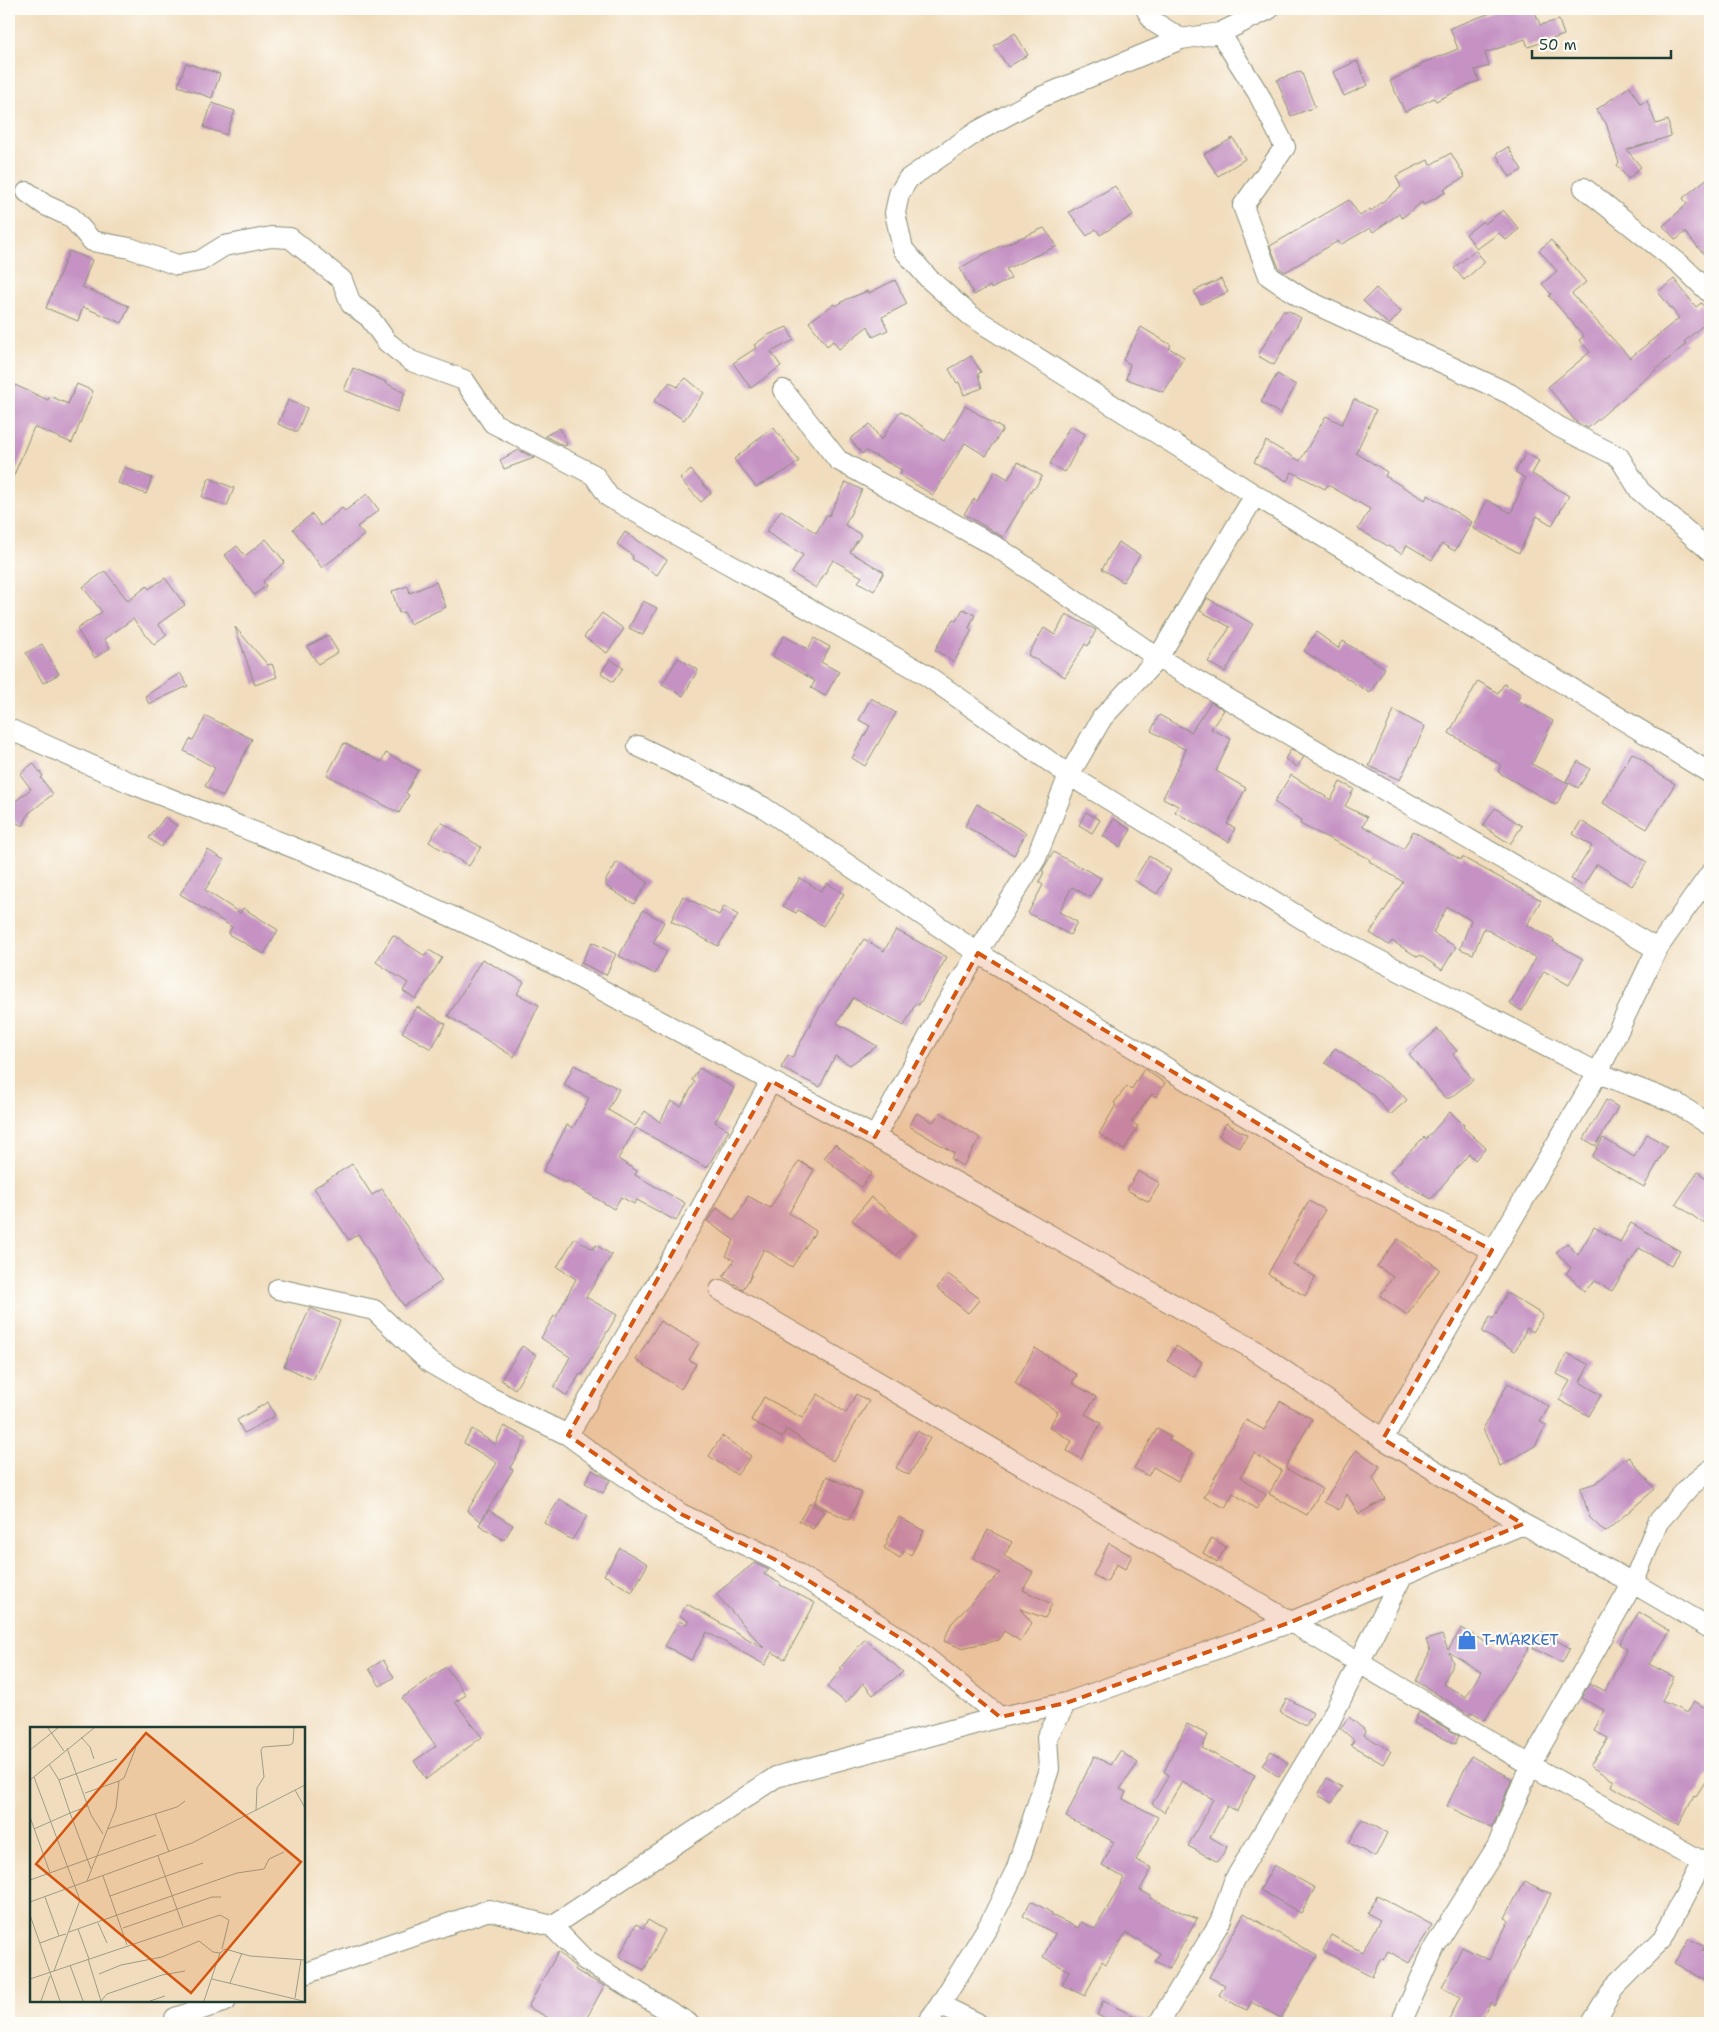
<svg xmlns="http://www.w3.org/2000/svg" width="1719" height="2032" font-family="'Shantell Sans',sans-serif">
	<rect width="100%" height="100%" fill="#fdfcf7"/>
	<filter id="ink" filterUnits="userSpaceOnUse"><feTurbulence type="fractalNoise" baseFrequency=".02" numOctaves="2"/><feDisplacementMap in="SourceGraphic" scale="10" xChannelSelector="R" yChannelSelector="G"/><feConvolveMatrix kernelMatrix="1 2 1 2 8 2 1 2 1" color-interpolation-filters="sRGB"/></filter>
	<filter id="wash" filterUnits="userSpaceOnUse"><feTurbulence type="fractalNoise" baseFrequency=".0096" numOctaves="4" result="noise"/><feDisplacementMap in="SourceGraphic" scale="20" xChannelSelector="R" yChannelSelector="G"/><feGaussianBlur stdDeviation="1.12" result="paint"/><feColorMatrix in="noise" values="0 0 0 0 0 0 0 0 0 0 0 0 0 0 0 0 0 1.4 0 .05"/><feComposite in="paint" operator="in"/></filter>
	<g filter="url(#wash)">
		<rect width="100%" height="100%" fill="#f1ddbd"/>
		<g id="blocks">
			<!-- building -->
			<path fill="#c592c3" fill-rule="evenodd" d="M1501,9H1534L1540,25L1559,20L1564,35L1528,47L1525,39L1485,53L1489,66L1475,70L1479,81L1467,85V86L1436,101L1434,98L1405,112L1390,81L1420,66V64L1458,49L1450,28Z
				M1015,33L1028,55L1008,67L994,46Z
				M1357,61L1368,85L1344,96L1333,72Z
				M186,63L220,74L212,98L178,86Z
				M1301,71L1315,107L1291,116L1277,80Z
				M1630,86L1640,104L1647,101L1656,124L1668,120L1671,136L1627,150L1641,167L1628,179L1617,165L1619,163L1606,123L1596,110Z
				M212,103L235,111L226,135L204,127Z
				M1233,138L1245,159L1218,176L1204,154Z
				M1508,147L1522,170L1510,177L1496,154Z
				M1451,153L1465,177L1444,189L1446,192L1423,205L1422,202L1402,218L1399,214L1373,232L1370,228L1340,245L1338,241L1285,272L1279,268L1270,246L1349,200L1360,216L1370,209L1371,211L1401,187L1396,176L1428,160L1430,165Z
				M1710,176V262L1685,232L1676,240L1663,226L1687,204L1683,198Z
				M1115,186L1133,215L1100,235L1096,229L1087,236L1069,212Z
				M1503,210L1519,229L1506,240L1499,233L1477,249L1466,234L1483,221L1485,224Z
				M1044,228L1057,246L1006,269L1011,278L991,289L990,286L974,295L960,268L994,249Z
				M1551,240L1586,282L1572,294L1630,358L1679,318L1658,292L1674,279L1696,307L1701,303L1710,314V319L1684,342L1686,344L1588,428L1576,422L1548,387L1590,352L1579,340L1584,336L1549,296L1551,294L1542,284L1557,271L1539,250Z
				M1475,250L1485,262L1464,280L1454,268Z
				M69,251L92,260L82,287L129,306L122,323L83,307L78,321L46,308Z
				M1221,279L1228,292L1201,304L1194,291Z
				M895,280L907,304L882,317L888,330L873,337L868,326L839,349L833,341L827,346L809,322L834,304L836,306L847,299L868,291L869,293Z
				M1376,288L1401,312L1389,325L1363,301Z
				M1283,311H1289L1301,318L1274,365L1258,356Z
				M787,327L794,340L771,352L781,366L751,388L733,363L756,348L754,345L768,335Z
				M1141,327L1171,345L1169,348L1184,357L1164,392L1126,379L1130,364L1123,360Z
				M971,356L981,372L978,374L982,388L964,395L959,382L957,383L949,369Z
				M353,368L386,382L385,383L405,393L397,412L344,390Z
				M1277,374L1296,385L1280,414L1261,402Z
				M686,378L704,393L684,420L654,401L670,382L677,387Z
				M77,384L93,391L72,443L34,427L9,487V399L15,385L48,400L50,396L68,404Z
				M1354,399L1376,410L1356,453L1387,472L1385,476L1425,500L1428,495L1472,522L1455,551L1442,544L1432,560L1407,545L1402,554L1358,529L1370,509L1328,485L1325,489L1292,472L1287,481L1254,462L1266,441L1300,461L1326,416L1342,424Z
				M288,400L307,408L297,432L278,424Z
				M965,406L1003,429L986,456L965,443L933,495L900,475L902,470L866,451L862,454L850,439L870,424L881,440L900,411L944,441Z
				M1070,426L1085,434L1065,472L1050,464Z
				M773,427L799,461L791,468L756,487L734,459Z
				M560,428L567,445L564,446L545,436Z
				M519,450L534,458L504,469L500,460Z
				M1526,453L1539,461L1532,474L1569,496L1552,525L1537,516L1519,553L1473,528L1487,500L1511,513L1525,478L1515,472Z
				M1018,462L1042,476L1035,488L1033,487L1003,537L964,514L974,499L977,501L995,471L1008,479Z
				M124,467L152,478L146,494L118,483Z
				M691,470L711,493L701,502L680,479Z
				M209,478L234,488L227,506L202,497Z
				M846,482L862,490L845,525L861,535L850,552L884,572L874,591L858,582L862,577L833,560L816,588L792,573L803,555L766,532L781,510L816,533L827,514L829,516Z
				M367,494L379,510L357,527L364,535L322,568L293,529L312,514L321,526L342,508L345,511Z
				M625,532L667,560L657,575L632,559L633,556L617,544Z
				M266,539L285,562L263,581L266,586L254,595L225,555L237,546L245,556Z
				M1118,542L1140,555L1123,582L1102,569Z
				M105,571L128,601L147,586L149,589L165,578L185,605L158,624L167,635L154,645L133,619L104,639L110,648L95,658L77,629L102,612L83,587Z
				M436,582L446,607L410,624L404,612L399,613L392,591L408,586L410,593Z
				M1207,598L1253,624L1225,672L1208,662L1230,627L1200,611Z
				M643,601L657,608L643,635L629,628Z
				M963,609L975,615L969,628L972,630L954,662L935,650L953,619L956,621Z
				M602,613L624,629L607,653L584,637Z
				M1066,614L1096,630L1088,646L1085,644L1065,677L1028,655L1044,628L1055,635Z
				M235,627L268,665L272,664L277,677L255,685Z
				M1316,632L1338,648L1343,641L1385,668L1370,693L1304,651Z
				M328,635L338,652L318,664L307,647Z
				M784,636L808,649L814,638L830,647L821,662L839,672L825,696L811,688L815,681L772,656Z
				M42,644L59,674L43,683L26,653Z
				M678,658L698,670L683,696L662,684Z
				M610,659L623,668L613,682L601,673Z
				M180,673L188,686L149,704L145,696Z
				M1478,681L1498,693L1504,684L1521,694L1517,700L1553,721L1532,764L1569,784L1556,805L1498,772L1501,765L1449,733Z
				M871,698L896,713L865,766L852,758L870,726L859,720Z
				M1211,702L1224,710L1211,729L1231,739L1216,771L1246,788L1227,824L1235,828L1229,842L1175,812L1178,806L1163,798L1186,750L1151,731L1159,715L1191,732Z
				M1394,710L1425,727L1400,780L1369,766Z
				M206,716L252,739L223,797L205,786L215,768L184,751L190,739L193,740Z
				M344,743L381,762L386,753L418,770L406,793L409,795L399,813L327,775Z
				M1291,749L1304,757L1297,767L1285,759Z
				M1632,753L1646,762L1645,763L1654,769V771L1675,784L1647,829L1603,803Z
				M1578,761L1590,769L1578,788L1566,781Z
				M33,763L43,776L41,778L53,794L29,813L23,826L9,819V806L31,789L20,774Z
				M1291,775L1331,800L1340,782L1354,789L1345,806L1367,817L1363,826L1404,849L1413,831L1461,860L1462,857L1541,900L1527,925L1554,940L1553,942L1583,959L1569,985L1544,971L1522,1011L1510,1004L1536,958L1484,928L1473,954L1460,949L1471,920L1447,907L1433,933L1456,947L1442,970L1420,955L1418,957L1392,941L1389,945L1370,933L1403,882L1369,861L1370,859L1300,824L1301,820L1274,802Z
				M977,804L1026,833L1014,855L965,826Z
				M1495,808L1522,826L1510,844L1483,826Z
				M1086,812L1100,820L1092,833L1079,825Z
				M165,817L177,826L161,847L149,838Z
				M1114,819L1131,830L1120,847L1103,836Z
				M1581,821L1647,862L1632,886L1597,864L1583,886L1571,879L1592,846L1573,834Z
				M441,822L481,847L469,866L429,842Z
				M208,850L224,860L205,890L240,913L243,908L278,930L264,954L228,934L232,927L180,894Z
				M1053,852L1101,878L1090,897L1072,887L1059,912L1077,922L1070,935L1028,913L1043,885L1039,882L1044,872L1042,871Z
				M1149,856L1171,870L1157,894L1134,880Z
				M617,862L648,882L634,904L606,886V880Z
				M800,878L821,891L827,883L844,894L823,926L798,910L796,913L783,906Z
				M683,896L719,915L724,906L738,915L718,946L671,921Z
				M643,910L664,922L653,943L667,951L655,974L619,956Z
				M896,930L947,957L919,1005L916,1003L904,1026L853,998L837,1023L877,1046L850,1065L835,1056L820,1087L781,1068L788,1055L792,1058L819,1008L864,939L884,951Z
				M393,935L425,956L429,950L442,958L416,999L403,991L408,983L376,962Z
				M592,942L616,954L606,975L581,963Z
				M482,959L524,982L517,994L539,1005L514,1057L448,1016Z
				M417,1007L446,1024L431,1049L402,1032Z
				M1438,1029L1457,1051L1453,1054L1473,1080L1450,1098H1445L1409,1054Z
				M1335,1048L1399,1091L1407,1100L1390,1115L1374,1096L1325,1063Z
				M574,1065L619,1089L608,1110L635,1126L645,1111L660,1122L671,1101L681,1106L695,1082L692,1080L699,1068L734,1088L715,1122L729,1130L707,1168L636,1128L618,1159L637,1171L635,1175L685,1203L676,1221L637,1200L634,1204L621,1197L614,1209L567,1181L566,1183L543,1171L567,1125L573,1128L589,1098L564,1085Z
				M1144,1069L1165,1083L1156,1097L1152,1094L1131,1122L1138,1126L1124,1150L1099,1134L1116,1105L1114,1103L1127,1086L1131,1090Z
				M1606,1100L1618,1107L1596,1146L1584,1139Z
				M940,1112L980,1138L963,1166L951,1159L954,1153L909,1126L917,1113L933,1122Z
				M1450,1112L1464,1125L1463,1127L1486,1148L1475,1160L1469,1154L1431,1199L1398,1180L1390,1172L1424,1137L1426,1139Z
				M1226,1123L1247,1135L1240,1148L1219,1136Z
				M1647,1134L1667,1146L1644,1187L1592,1157L1603,1138L1634,1157Z
				M835,1144L872,1173L861,1187L824,1158Z
				M799,1161L814,1170L789,1213L816,1231L792,1267L764,1249L751,1274L752,1275L743,1289L723,1277L734,1260L726,1256L734,1240L707,1221L717,1208L734,1221L748,1196L770,1208Z
				M352,1164L372,1195L382,1189L442,1281L404,1306L358,1234L349,1240L314,1188Z
				M1138,1171L1160,1183L1149,1202L1127,1190Z
				M1698,1172L1710,1181V1212L1703,1223L1676,1204Z
				M871,1197L915,1234L896,1256L852,1220Z
				M1309,1201L1325,1210L1293,1264L1316,1277L1305,1296L1268,1274Z
				M1631,1223L1680,1251L1671,1266L1639,1248L1612,1291L1595,1281L1584,1291L1566,1273L1571,1268L1556,1252L1567,1243L1578,1255L1594,1227L1620,1242Z
				M575,1238L593,1249L596,1245L612,1255L586,1297L617,1315L582,1375L580,1374L567,1396L554,1387L570,1357L541,1338L554,1316L556,1317L576,1279L557,1267Z
				M1398,1239L1440,1269L1407,1315L1380,1296L1393,1277L1377,1266Z
				M948,1274L980,1299L968,1313L937,1288Z
				M1507,1293L1543,1315L1533,1332L1527,1328L1515,1351L1482,1332L1490,1317L1493,1319Z
				M310,1308L340,1321L313,1380L284,1366Z
				M660,1321L699,1343L689,1360L696,1364L681,1389L636,1360Z
				M522,1346L536,1355L515,1389L501,1380Z
				M1176,1346L1202,1362L1194,1377L1167,1361Z
				M1035,1348L1077,1375L1072,1383L1096,1397L1085,1414L1101,1423L1081,1459L1067,1451L1072,1441L1049,1427L1058,1412L1015,1383Z
				M1567,1353L1589,1365L1580,1382L1601,1395L1589,1416L1559,1400L1570,1381L1557,1374Z
				M1508,1383L1549,1407L1540,1422L1546,1425L1535,1446L1500,1466L1483,1429Z
				M818,1394L846,1413L856,1394L869,1401L833,1461L786,1429L782,1438L751,1420L764,1397L802,1418Z
				M1280,1401L1312,1419L1285,1468L1322,1489L1307,1515L1269,1494L1282,1471L1254,1453L1241,1477L1266,1495L1256,1509L1233,1493L1225,1508L1204,1497L1246,1420L1264,1430Z
				M268,1402L275,1416L244,1433L237,1420Z
				M504,1426L527,1438L510,1468L513,1470L481,1521L467,1511L497,1463L464,1443L472,1429L495,1444Z
				M1157,1429L1171,1437L1169,1440L1193,1453L1178,1481L1153,1467L1148,1476L1134,1468Z
				M917,1431L930,1438L909,1475L896,1468Z
				M722,1436L751,1456L737,1475L709,1456Z
				M1356,1450L1380,1466L1373,1478L1385,1499L1359,1514L1347,1494L1339,1510L1324,1502Z
				M1628,1456L1655,1489L1605,1532L1590,1518L1580,1488L1596,1483Z
				M592,1470L610,1480L603,1493L585,1483Z
				M827,1476L862,1493L849,1520L814,1503Z
				M560,1499L587,1516L572,1540L544,1523Z
				M810,1503L824,1511L813,1529L799,1521Z
				M488,1510L513,1525L504,1540L479,1525Z
				M899,1517L924,1531L911,1555L904,1551L900,1558L884,1548L888,1542L886,1541Z
				M988,1530L1012,1542L1004,1556L1033,1572L1023,1590L1052,1604L1045,1618L1020,1609L1032,1623L1020,1641L1004,1631L999,1640L961,1648L944,1641L951,1624L1000,1573L973,1558Z
				M1212,1538L1226,1547L1217,1562L1203,1553Z
				M1109,1543L1132,1556L1125,1569L1116,1564L1107,1582L1093,1575Z
				M620,1548L648,1564L632,1592L604,1575Z
				M754,1563L769,1570L764,1574L781,1584L780,1585L815,1603L785,1659L772,1652L765,1665L707,1632L691,1660L665,1646L679,1621L686,1624L688,1621L680,1616L687,1604L764,1648L716,1594Z
				M1639,1612L1670,1631L1649,1664L1674,1677L1662,1701L1687,1713L1694,1701L1710,1710V1721L1705,1730L1710,1733V1774L1696,1796L1694,1795L1679,1825L1662,1817L1612,1786L1614,1781L1590,1766L1608,1738L1594,1731L1604,1710L1581,1698L1590,1683L1605,1691L1627,1649L1619,1644Z
				M1462,1628L1483,1641H1489L1504,1647L1511,1634L1530,1645L1485,1720L1472,1712L1470,1715L1416,1681L1430,1651L1426,1640L1442,1635L1448,1650ZM1449,1652L1481,1672L1466,1697L1443,1684L1453,1663Z
				M1541,1632L1570,1648L1562,1663L1533,1648Z
				M865,1639L903,1672L873,1695L863,1683L846,1703L827,1687L842,1669L840,1668Z
				M383,1660L394,1677L380,1686L369,1669Z
				M446,1667L466,1695L455,1702L482,1737L426,1779L414,1761L436,1746L402,1698Z
				M1287,1698L1313,1713L1306,1726L1280,1712Z
				M1419,1712L1459,1736L1455,1744L1414,1723Z
				M1349,1717L1366,1731L1364,1735L1391,1751L1383,1764L1351,1745L1354,1740L1340,1728Z
				M1187,1724L1208,1735L1202,1748L1255,1775L1237,1811L1227,1806L1210,1837L1227,1847L1218,1862L1188,1846L1213,1799L1182,1782L1164,1812L1152,1804L1169,1775L1164,1772Z
				M1120,1751L1138,1763L1120,1789L1126,1792L1123,1799L1158,1817L1136,1860L1152,1868L1140,1890L1151,1896L1150,1898L1197,1919L1169,1969L1155,1961L1160,1953L1126,1933L1106,1964L1102,1961L1085,1996L1062,1985L1069,1971L1043,1957L1055,1934L1023,1916L1031,1901L1052,1913L1051,1915L1078,1928L1081,1922L1095,1929L1108,1907L1124,1878L1102,1865L1114,1842L1066,1817L1094,1756L1111,1765Z
				M1271,1751L1288,1763L1279,1777L1262,1765Z
				M1471,1756L1512,1779L1492,1828L1447,1806Z
				M1327,1778L1342,1787L1332,1803L1318,1795Z
				M1362,1819L1387,1833L1375,1857L1349,1843Z
				M1274,1865L1315,1888L1301,1913L1260,1890Z
				M1524,1881L1551,1894L1494,2005L1490,2003L1480,2023H1447L1460,1997L1442,1988L1462,1947L1489,1960L1509,1920L1505,1918Z
				M1377,1895L1432,1925L1409,1963L1388,1951L1383,1960L1381,1958L1372,1976L1323,1951L1331,1935L1362,1952L1380,1920L1367,1913Z
				M1244,1913L1317,1956L1281,2018L1251,2002L1247,2010L1238,2006L1219,1995L1225,1985L1209,1977Z
				M648,1920L665,1930L644,1970L619,1957L636,1924L643,1928Z
				M1689,1938L1705,1946L1702,1951L1710,1955V1983L1674,1963Z
				M558,1952L576,1968L575,1970L604,1986L584,2023H558L528,2007Z
				M1103,2001L1147,2022V2023H1115L1097,2015Z"/>
		</g>
	</g>
	<g filter="url(#ink)">
		<use href="#blocks" fill-opacity="0" stroke="#888d78" stroke-width="1"/>
		<g fill="none" stroke-linecap="round" stroke-linejoin="round">
			<defs>
				<path id="street" d="M1146,9L1154,22L1181,39L1220,33L1258,93L1285,147L1243,206L1269,276L1302,298L1510,394L1559,427L1619,457L1640,491L1710,551
					M1220,33L1269,9
					M1181,39L1041,97L978,131L908,179L899,194L895,213L903,249L929,279L971,316L1255,495L1710,773
					M1584,188L1681,265L1710,293
					M27,192L45,205L71,217L92,241L130,248L177,265L200,261L224,246L271,237L290,238L342,280L351,304L369,317L387,342L411,361L464,380L493,423L594,475L609,497L923,673L1069,775L1322,931L1598,1073L1676,1103L1710,1125
					M783,390L838,460L1000,549L1158,658L1657,949
					M9,729L133,784L355,872L550,962L875,1137L1251,1348L1383,1439L1523,1524L1633,1583L1710,1628
					M638,746L763,807L978,953L1329,1167L1492,1250
					M875,1137L944,1008L1036,858L1069,775L1102,718L1158,658L1255,495
					M278,1289L374,1310L429,1362L489,1397L568,1435L610,1466L681,1514L774,1559L908,1643L1000,1717
					M720,1290L1291,1622L1530,1765L1710,1866
					M568,1435L698,1213L771,1081
					M1383,1439L1598,1073L1657,949L1710,874
					M552,1926L585,1960L688,2023
					M304,1974L489,1910L552,1926L776,1777L1000,1717L1066,1703L1291,1622L1523,1524
					M940,2005L977,2023
					M175,2018L226,2001
					M927,2023L940,2005L989,1925L1016,1870L1049,1769L1047,1737L1066,1703
					M1159,2023L1220,1922L1234,1881L1327,1727L1403,1574
					M1401,2023L1435,1946L1498,1845L1530,1765L1633,1583L1658,1522L1689,1487L1710,1470
					M1592,2023L1614,1987L1663,1938L1702,1862"/>
			</defs>
			<!-- street casing -->
			<use href="#street" stroke="#888d78" stroke-width="22"/>
			<!-- street -->
			<use href="#street" stroke="#fff" stroke-width="20"/>
		</g>
	</g>
	<!-- marked area -->
	<path fill="#d45610" fill-opacity="0.2" stroke="#d45610" stroke-width="4" stroke-dasharray="10 6" stroke-linejoin="round" d="M978,953L1329,1167L1492,1250L1383,1439L1523,1524L1291,1622L1066,1703L1000,1717L908,1643L774,1559L681,1514L568,1435L771,1081L875,1137Z"/>
	<!-- icons -->
	<defs>
		<symbol id="shop-bare" viewBox="-9 -9 18 18"><path d="M-5-2.5h2.3a2.7 3.5 0 0 1 5.4 0H5L5.5 6h-11ZM-1.5-2.5h3a1.5 2.3 0 0 0-3 0Z" fill="#3f7fe0" stroke="#fdfcf7" stroke-width="2.5" paint-order="stroke"/></symbol>
	</defs>
	<g fill-rule="evenodd">
		<use href="#shop-bare" x="1453" y="1626" width="28" height="28"/>
	</g>
	<g text-anchor="middle" dominant-baseline="central" stroke-width="4.5" stroke-linejoin="round" paint-order="stroke">
		<!-- shop labels -->
		<g font-size="15" fill="#366cbe" stroke="#fdfcf7" text-anchor="start">
			<text x="1482" y="1640">T-MARKET</text>
		</g>
	</g>
	<!-- overview -->
	<g transform="translate(30 1727)">
		<rect width="275" height="275" fill="#f1ddbd"/>
		<path fill="none" stroke="#9d9d86" stroke-width="1" d="M18,1L34,24M51,10L60,20L64,32M37,21L61,88L73,107M0,23L28,1M0,53L64,1M29,53L87,32M265,63L275,81M55,66L89,54M58,79L40,86L61,142M226,84L227,61L234,50L231,23L233,20L260,18L263,16L264,1M125,87L139,125M0,90L20,146M4,102L40,86L29,53L19,37M77,102L147,80L155,74M128,129L153,199M73,149L97,218M0,153L126,108M57,154L86,81L89,54L94,51L106,20M80,169L173,136M15,170L29,209L36,207M0,175L162,116L275,58M0,188L30,274M68,196L77,216M93,201L182,170H191M48,202L59,232M39,205L207,146L234,142L239,132L254,125M10,216L29,209M58,232L71,274M40,238L53,274M24,244L190,188L199,193L192,222M69,247L91,238L132,230L169,214L183,225L190,226L195,222L220,229L275,233M0,252L24,244L50,173L4,50M182,252L273,274M200,256L212,226M265,271L271,233M11,274L20,249M71,274L77,267L132,248L155,244M120,274L135,269M174,274L190,226"/>
		<path fill="#d45610" fill-opacity="0.15" stroke="#d45610" stroke-width="2.5" d="M116,6L271,135L161,266L6,137Z"/>
		<rect width="275" height="275" fill="none" stroke="#1f3d34" stroke-width="2.5"/>
	</g>
	<!-- margin -->
	<rect width="1719" height="2032" fill="none" stroke="#fdfcf7" stroke-width="30"/>
	<!-- scale -->
	<path d="M1532 50v8h139v-8" fill="none" stroke="#1f3d34" stroke-width="2.5"/>
	<text x="1539" y="50" font-size="15" fill="#1f3d34" stroke="#fdfcf7" stroke-width="4" paint-order="stroke">50 m</text>
</svg>
